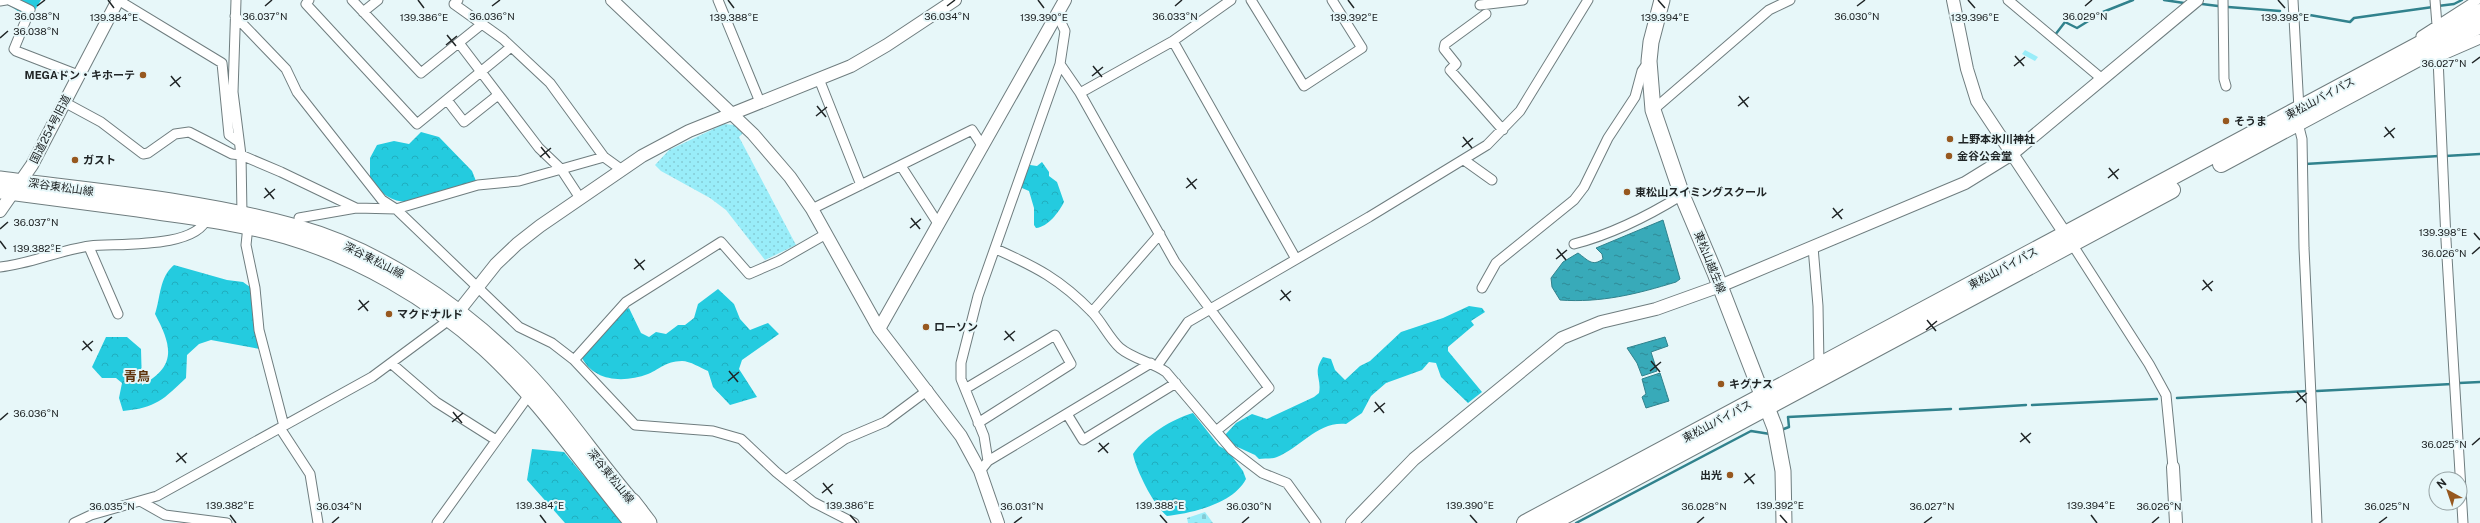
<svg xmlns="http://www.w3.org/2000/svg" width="2480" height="523" font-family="'Public Sans','Noto Sans JP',sans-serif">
	<defs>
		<pattern id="grass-dots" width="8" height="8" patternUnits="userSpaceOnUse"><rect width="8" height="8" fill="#99edf9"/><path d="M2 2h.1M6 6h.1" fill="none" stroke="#84cbd5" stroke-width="1.8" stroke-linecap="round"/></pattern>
		<pattern id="forest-crowns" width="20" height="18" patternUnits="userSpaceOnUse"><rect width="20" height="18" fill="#24cbdf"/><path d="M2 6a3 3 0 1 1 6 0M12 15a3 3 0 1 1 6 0" fill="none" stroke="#20aebf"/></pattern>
		<pattern id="cemetery-stones" width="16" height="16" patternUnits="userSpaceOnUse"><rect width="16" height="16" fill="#99edf9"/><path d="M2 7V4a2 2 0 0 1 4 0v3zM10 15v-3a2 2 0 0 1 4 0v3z" fill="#84cbd5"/></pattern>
		<pattern id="water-ripples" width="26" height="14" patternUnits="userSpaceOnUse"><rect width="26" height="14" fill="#38aab9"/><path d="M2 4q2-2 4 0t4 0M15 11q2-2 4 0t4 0" fill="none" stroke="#2f8a96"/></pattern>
	</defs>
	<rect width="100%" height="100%" fill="#e7f7f9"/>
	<!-- grass -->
	<path fill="url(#grass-dots)" d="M724,124L735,125L743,133L739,137L796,245L765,260L726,210L710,198L661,171L655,165L669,150Z"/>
	<!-- forest -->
	<path fill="url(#forest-crowns)" d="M1,0H41L30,19Z
		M421,132L439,137L472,171L476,181L408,202C391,202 381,193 370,181V158L377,145L394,141L409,144Z
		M1042,162L1049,172V176L1057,182L1064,202C1059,212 1048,227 1036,228L1034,225V208L1029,191L1022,188V181L1030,165L1037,166Z
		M174,265L227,280L243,282L250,287L260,349L211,340L199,344L187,355L186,378C164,399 156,408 123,411L119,398L122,383L116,378H102L92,367L106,337H127L141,349L142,385C177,366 172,346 155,314C161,296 159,278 174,265Z
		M718,289L734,304L740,319L750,330L768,323L779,334L742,360L739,369L757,397L730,405L713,387L708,371C701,368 690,361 682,361C664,362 662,368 648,374C624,383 593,382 581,356L618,314L629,308L641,333L649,337L656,332L666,334L678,325H685L694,318L698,304Z
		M1469,306L1482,308L1485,312L1471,321L1474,325L1448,347V351L1482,392L1468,403L1441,377L1436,363L1429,362L1422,370L1386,383L1371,396L1362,413L1346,424C1318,421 1300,448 1277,457C1273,459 1264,458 1259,459L1255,455L1233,445L1225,435L1236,423L1252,414L1267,419L1314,397L1319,393C1322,377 1312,374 1323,357L1331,359L1335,370L1345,380L1360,366L1370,361L1401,332L1443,318Z
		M1193,413L1219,446L1228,451L1243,471L1246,479C1233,504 1192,513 1167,516C1154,506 1136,470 1133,454C1145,436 1172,419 1193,413Z
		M532,449L564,452L623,523H565L527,480Z"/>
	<!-- cemetery -->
	<path fill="url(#cemetery-stones)" d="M2025,50L2038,57L2035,61L2022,54Z
		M1205,512L1213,523H1188L1187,518Z"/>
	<!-- water -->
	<path fill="url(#water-ripples)" stroke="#31828d" d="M1663,220L1680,279L1676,282C1637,294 1601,303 1560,300L1552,287L1551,278L1563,262L1578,253C1588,260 1592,267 1603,259L1602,254L1596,248Z
		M1665,337L1668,346L1651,352L1657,371L1642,376L1637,363L1627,348Z
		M1660,373L1669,401L1646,408L1642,397L1646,394L1642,379Z"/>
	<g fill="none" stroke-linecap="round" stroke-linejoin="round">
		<!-- stream -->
		<path stroke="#31828d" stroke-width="2.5" d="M2164,0L2184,3
			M2202,4L2218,6
			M2438,6L2454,4L2462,0
			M2228,7L2280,11
			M2298,13L2350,22L2354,18L2433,7
			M2054,34L2055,35L2065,22L2077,28L2103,12L2133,0
			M2445,156L2480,154
			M2305,164L2439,156
			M2459,383L2480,382
			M2317,391L2452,384
			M2177,398L2307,391
			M2032,405L2157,399
			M1960,409L2026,405
			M1781,430L1789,427L1788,417L1951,409
			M1576,523L1751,431L1770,434"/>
		<defs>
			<path id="minor" d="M9,0L30,10L14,49L16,51L78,75
				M118,0L222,63L229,135L239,142
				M236,0L233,92L241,155L242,214
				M309,0L306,4L417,124L511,47
				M352,0L421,73L482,24
				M458,0L454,4L503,39L550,83L604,157
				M718,0L760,102
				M1251,0L1304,86L1362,48L1332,0
				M2008,0L2101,78
				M2223,0L2224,79L2226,86
				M2293,0L2299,109
				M2435,0L2437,25
				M0,1L6,0
				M1480,5L1523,0
				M363,12L378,0
				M1486,14L1445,44L1444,49L1456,64L1450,70L1503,130
				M235,16L286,69L297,92L382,200L396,209L519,327L552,343L574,360L626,302L721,242L749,274L779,261L826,234
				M2421,36L2477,0
				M1173,41L1296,259
				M459,43L539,148L561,169L580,198
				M2438,58L2446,240L2463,523
				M2434,59L2480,39
				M1060,64L1080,93L1175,262L1269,388L1216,431
				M819,79L861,185
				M1080,93L1173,41L1231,0
				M447,100L464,122L498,95
				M64,102L101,122L143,154L148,153L175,134L189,132L232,154L241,155L281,172L356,208L396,209L478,185L519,181L604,157L622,170
				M1653,110L1769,10L1790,0
				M2298,123L2302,139L2304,248L2317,523
				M1464,160L1492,180
				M901,166L939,225
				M812,209L972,130L983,147
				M299,218L356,208
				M248,226L246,245L255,288L259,330L284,426
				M1574,244C1613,234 1648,216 1682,195
				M2072,244L2149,364L2166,395L2173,467
				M89,247L118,314
				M1813,247L1818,306L1819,365
				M996,249C1036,267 1060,279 1092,312C1102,322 1109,338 1120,348C1133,359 1152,362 1166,372L1232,450L1262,473L1287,483L1316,523
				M0,267C31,264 59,250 90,246C118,243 196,249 207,218
				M1482,288L1496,263L1574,200L1584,187L1608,138L1635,97L1642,71L1649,61
				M1092,312L1160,234
				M574,360L635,425L713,431L741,439L776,472L813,502L854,523
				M392,364L436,402L496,440
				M1157,366L1188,322L1369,217L1487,145L1520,111L1588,0
				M965,389L1055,335L1071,364L978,423
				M1067,414L1083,440L1176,383
				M280,428L310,474L318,523
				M988,461L1151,363
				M980,471L988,461L984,436L961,379V363L978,296L1060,64L1065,31L1057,14
				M786,480L845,439L885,422L928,390
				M142,502L165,515L227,523
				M74,523L91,515L157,496L372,377L453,317
				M437,523L529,395"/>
			<path id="tertiary" d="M612,0L753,134L790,177L812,209L879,329L961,436L980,471L998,523
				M1953,0L1967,69L1977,101L2070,241
				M0,211L32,165L118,0
				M458,312L496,264L517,244L540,226L642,156L689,131L851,66L887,45L955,0
				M879,329L1065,0
				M2173,467L2176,523
				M1352,523L1414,459L1562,338L1601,322L1656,309L1720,286L1965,183L2012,154L2197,0"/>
			<path id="primary" d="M1662,0L1651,42L1649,61L1653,110L1682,195L1715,273L1775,428L1783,471L1784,523
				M0,179C98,192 200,200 296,227C376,249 452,300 511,357C560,403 596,462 640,511
				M0,191C46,197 92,203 138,209C188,217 237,222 286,236C357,257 429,298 484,348C540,399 584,465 632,523"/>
			<path id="trunk" d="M2221,164L2480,25
				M1525,523L2480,12
				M1551,523L2172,190"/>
			<path id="motorway" d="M632,502L648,523"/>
		</defs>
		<!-- minor casing -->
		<use href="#minor" stroke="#6f7d7f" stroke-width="11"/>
		<!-- tertiary casing -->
		<use href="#tertiary" stroke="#6f7d7f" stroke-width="14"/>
		<!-- primary casing -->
		<use href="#primary" stroke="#6f7d7f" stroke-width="17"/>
		<!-- trunk casing -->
		<use href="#trunk" stroke="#6f7d7f" stroke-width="18"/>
		<!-- motorway casing -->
		<use href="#motorway" stroke="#6f7d7f" stroke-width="19"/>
		<!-- minor -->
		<use href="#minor" stroke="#fff" stroke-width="9"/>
		<!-- tertiary -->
		<use href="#tertiary" stroke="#fff" stroke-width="12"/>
		<!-- primary -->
		<use href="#primary" stroke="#fff" stroke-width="15"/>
		<!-- trunk -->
		<use href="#trunk" stroke="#fff" stroke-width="16"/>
		<!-- motorway -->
		<use href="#motorway" stroke="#fff" stroke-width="17"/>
	</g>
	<!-- ticks -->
	<path fill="none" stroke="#202526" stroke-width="1.5" d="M108,0L114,8M418,0L424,8M728,0L734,8M1038,0L1044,8M1348,0L1354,8M1658,0L1665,8M1968,0L1975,8M2278,0L2285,8M37,6L45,0M265,6L272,0M492,6L500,0M947,6L955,0M1175,6L1182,0M1857,6L1865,0M2085,6L2092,0M447,35L456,46M0,38L8,31M446,45L457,36M2015,56L2024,66M2472,63L2480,57M1093,66L1102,77M2014,66L2025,57M171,76L180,87M1092,76L1103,67M170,86L181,77M1739,96L1748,107M817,106L826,117M1738,106L1749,97M816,116L827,107M2385,127L2394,138M1463,137L1472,148M2384,137L2395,128M541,147L550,158M1462,147L1473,138M540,157L551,148M2109,168L2118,179M1187,178L1196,189M2108,178L2119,169M265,188L274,199M1186,188L1197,179M264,198L275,189M1833,208L1842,219M911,218L920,229M1832,218L1843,209M910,228L921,219M0,229L8,222M2474,233L2480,240M0,241L6,249M1557,249L1566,260M2472,254L2480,247M635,259L644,270M1556,259L1567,250M634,269L645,260M2203,280L2212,291M1281,290L1290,301M2202,290L2213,281M359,300L368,311M1280,300L1291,291M358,310L369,301M1927,320L1936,331M1926,330L1937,321M1005,331L1014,341M1004,340L1015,331M83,341L92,351M82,350L93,341M1651,361L1660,372M729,371L738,382M1650,371L1661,362M728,381L739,372M2297,392L2306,403M1375,402L1384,413M2296,402L2307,393M453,412L462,423M1374,412L1385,403M0,420L8,413M452,422L463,413M2021,433L2030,443M2020,442L2031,433M1099,443L1108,453M2472,445L2480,438M1098,452L1109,443M177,453L186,463M176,462L187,453M1745,473L1754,484M823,483L832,494M1744,483L1755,474M822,493L833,484M230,515L236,523M540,515L546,523M850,515L857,523M1160,515L1167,523M1470,515L1477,523M1780,515L1787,523M2091,515L2097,523M104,523L112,517M332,523L339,517M1014,523L1022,517M1242,523L1249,517M1697,523L1704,517M1924,523L1932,517M2152,523L2159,517M2379,523L2387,517"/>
	<!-- markers -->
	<g fill="#97581f" stroke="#e7f7f9" stroke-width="1.5">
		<circle cx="143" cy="75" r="4"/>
		<circle cx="2226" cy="121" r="4"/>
		<circle cx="1950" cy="139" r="4"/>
		<circle cx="1949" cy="156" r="4"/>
		<circle cx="75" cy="160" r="4"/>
		<circle cx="1627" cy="192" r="4"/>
		<circle cx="389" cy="314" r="4"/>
		<circle cx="926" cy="327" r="4"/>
		<circle cx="1721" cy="384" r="4"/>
		<circle cx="1730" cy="475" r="4"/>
	</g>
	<g text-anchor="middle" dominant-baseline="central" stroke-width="4" stroke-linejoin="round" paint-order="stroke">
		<!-- poi labels -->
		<g font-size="11" font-weight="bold" fill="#202526" stroke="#e7f7f9" text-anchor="start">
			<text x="135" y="75" text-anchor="end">MEGAドン・キホーテ</text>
			<text x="2234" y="121">そうま</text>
			<text x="1958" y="139">上野本氷川神社</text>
			<text x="1957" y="156">金谷公会堂</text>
			<text x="83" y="160">ガスト</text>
			<text x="1635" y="192">東松山スイミングスクール</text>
			<text x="397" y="314">マクドナルド</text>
			<text x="934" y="327">ローソン</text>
			<text x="1729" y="384">キグナス</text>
			<text x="1722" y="475" text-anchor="end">出光</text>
		</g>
		<!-- street labels -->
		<g font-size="11" fill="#202526" stroke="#e7f7f9">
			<text transform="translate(2320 98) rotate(-28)">東松山バイパス</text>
			<text transform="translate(50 129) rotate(-63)">国道254号旧道</text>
			<text transform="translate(61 187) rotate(8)">深谷東松山線</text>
			<text transform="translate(374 260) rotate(27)">深谷東松山線</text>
			<text transform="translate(1710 262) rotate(68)">東松山越生線</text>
			<text transform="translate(2003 268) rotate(-28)">東松山バイパス</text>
			<text transform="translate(1717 421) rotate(-28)">東松山バイパス</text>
			<text transform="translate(611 476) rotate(51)">深谷東松山線</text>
		</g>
		<!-- quarter labels -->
		<g font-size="13" font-weight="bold" fill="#5c3108" stroke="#e7f7f9">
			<text x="137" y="376">青鳥</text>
		</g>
	</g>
	<g font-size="10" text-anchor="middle" fill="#202526" stroke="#e7f7f9" stroke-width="4" stroke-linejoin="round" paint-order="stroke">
		<text x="37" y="20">36.038°N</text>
		<text x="265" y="20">36.037°N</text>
		<text x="492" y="20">36.036°N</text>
		<text x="947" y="20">36.034°N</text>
		<text x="1175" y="20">36.033°N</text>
		<text x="1857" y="20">36.030°N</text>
		<text x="2085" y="20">36.029°N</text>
		<text x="114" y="21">139.384°E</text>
		<text x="424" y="21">139.386°E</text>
		<text x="734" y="21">139.388°E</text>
		<text x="1354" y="21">139.392°E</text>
		<text x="1665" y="21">139.394°E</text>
		<text x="1044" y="21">139.390°E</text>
		<text x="1975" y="21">139.396°E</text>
		<text x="2285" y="21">139.398°E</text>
		<text x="36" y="35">36.038°N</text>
		<text x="2444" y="67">36.027°N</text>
		<text x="36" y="226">36.037°N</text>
		<text x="2443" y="236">139.398°E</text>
		<text x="37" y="252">139.382°E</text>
		<text x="2444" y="257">36.026°N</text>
		<text x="36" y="417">36.036°N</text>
		<text x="2444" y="448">36.025°N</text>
		<text x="230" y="509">139.382°E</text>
		<text x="540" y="509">139.384°E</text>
		<text x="850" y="509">139.386°E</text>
		<text x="1160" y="509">139.388°E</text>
		<text x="1470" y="509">139.390°E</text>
		<text x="1780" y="509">139.392°E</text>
		<text x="2091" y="509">139.394°E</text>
		<text x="112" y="510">36.035°N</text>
		<text x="339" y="510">36.034°N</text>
		<text x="1022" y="510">36.031°N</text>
		<text x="1249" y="510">36.030°N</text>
		<text x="1704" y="510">36.028°N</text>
		<text x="1932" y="510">36.027°N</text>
		<text x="2159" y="510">36.026°N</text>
		<text x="2387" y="510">36.025°N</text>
	</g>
	<!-- north arrow -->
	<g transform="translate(2448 491) rotate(320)"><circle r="19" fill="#e7f7f9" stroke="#97a3a5"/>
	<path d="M0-3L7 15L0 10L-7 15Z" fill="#97581f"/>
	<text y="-6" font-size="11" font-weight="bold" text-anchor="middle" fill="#202526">N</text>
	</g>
</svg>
